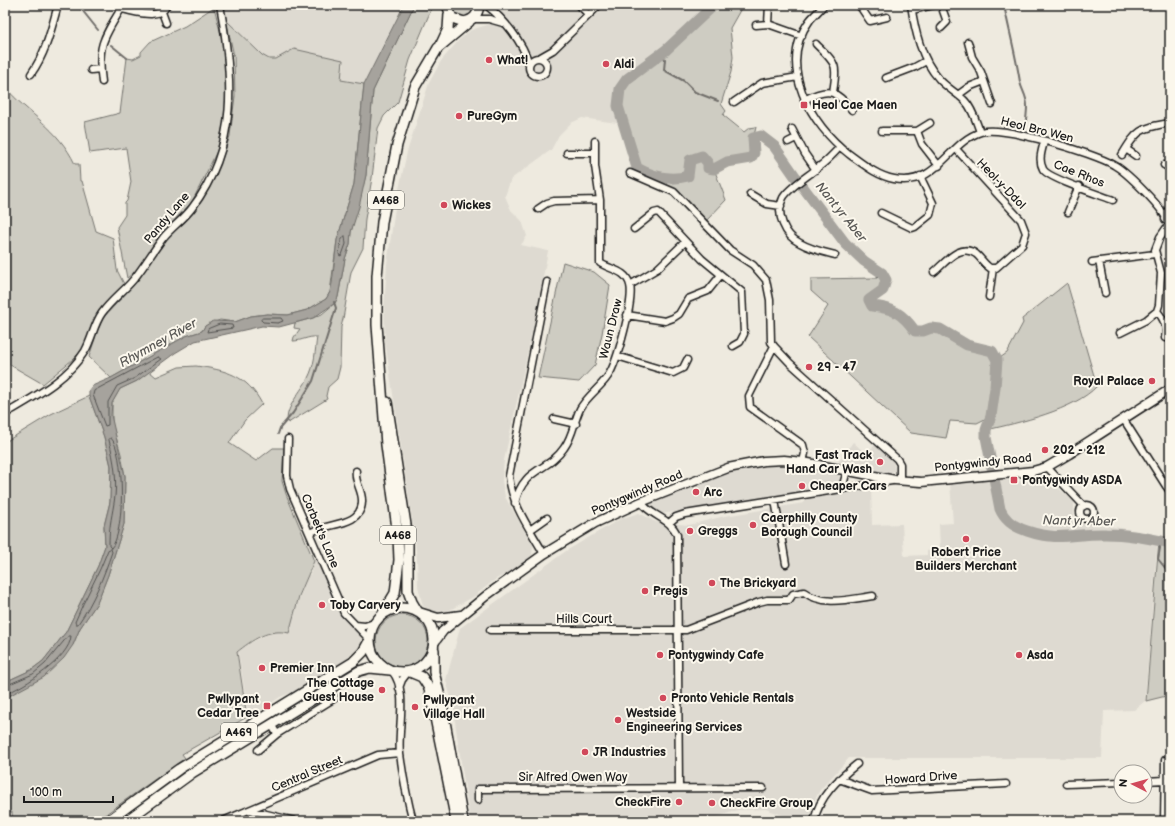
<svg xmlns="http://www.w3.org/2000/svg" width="1175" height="826" font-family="'Balsamiq Sans',sans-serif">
	<rect width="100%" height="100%" fill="#eeeadf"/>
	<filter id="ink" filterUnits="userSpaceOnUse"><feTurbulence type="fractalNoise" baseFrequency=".025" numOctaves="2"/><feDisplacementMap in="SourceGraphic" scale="8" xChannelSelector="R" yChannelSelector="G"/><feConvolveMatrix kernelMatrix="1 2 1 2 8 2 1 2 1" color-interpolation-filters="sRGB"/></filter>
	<g filter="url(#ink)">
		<!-- built -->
		<path fill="#dedad1" d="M223,5H404L364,84L341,80L344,64L292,51H289L285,55L276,59H269L262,55L226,20Z
			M503,5H714L666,50L627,79L618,106L624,124L582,118L571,123L559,135L551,150L511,179L505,196L511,210L522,221L527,236L521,245L548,251L534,324L504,460L502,481L505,497L533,545L532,555L521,566L496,579L473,597L448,611L434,612L423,606L418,586L417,559L414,533L385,341L384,308L387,264L395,208L407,152L429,83L441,61L459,40L471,30L487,25Z
			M853,442L866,454L875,445L893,461L895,470L892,473L877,472L837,464Z
			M793,464L837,472L841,481L835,487L825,490L661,514L650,506V503L653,501L731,472L763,466Z
			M1002,477L1016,482L1046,477L1074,502V522H1087L1158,535L1145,701L1134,710L1104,711L1102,758H849L820,790L812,805L809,821H798L766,809L738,810L704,821H470L452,702L446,680L460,628L566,551L620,519L639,513L656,522L689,525L725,516L804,503V498L871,487L872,525L902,524L904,556L927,555V551L940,549L939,524L953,523L950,483Z
			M320,559L339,607L358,630L363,644L347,661L298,690L280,697L249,718L238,652L244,646L274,631L289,633L292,617L308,575H310L314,561Z"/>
		<!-- green -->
		<path fill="#ceccc2" stroke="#75746f" d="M414,5H433L410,60L398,102L384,116L378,128L372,178L365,219L363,248L351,272L343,319L341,327L340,367L337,379L328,387L326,396L327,399L288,423C283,410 303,389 308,378C315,365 315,351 317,337C308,336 302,341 293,341L294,337L300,329L294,328L295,323L313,318L322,314L335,303L338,297L345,259L350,244L351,232L366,175L373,91Z
			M451,5H476L475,11L466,19L455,16Z
			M714,5H743L730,28L733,57L731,72L721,104L726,111L723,115L744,132L749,128L756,127L752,144L754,153L751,158L727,162L714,169L726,200L706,221C683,194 667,185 637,168L618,106L620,89L627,79L666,50Z
			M214,7L225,51L227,109L217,151L192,202L165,230L136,271L127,278L117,227L125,215V203L127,201L131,182L126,148L90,153L85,122L120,113L127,58L133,59L141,55V52L150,42L185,26Z
			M226,20L262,55L269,59H276L294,49L343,60L341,80L364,84L354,184L337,240L330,292L326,299L307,310L288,315L267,314L251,316L235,322L220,320L205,326L202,331L186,336L111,378L89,357L98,329L103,318L138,280L167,238L187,220L200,203L223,156L230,136L235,96L234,56Z
			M5,87C29,115 58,128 75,164H79L80,181H82L96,231L113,238L117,270L124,284L100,311L84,348L72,360L43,384L5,362Z
			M563,262L594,272L610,285L602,334L595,365L579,382L538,378Z
			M882,273L886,280L883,290L869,300L872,306C894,309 902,312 915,331H923L931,328L940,329L967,345L992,351L997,360L1007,353L1023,323L1022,319L1067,283L1097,386C1075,410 1018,423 986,430L991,416L977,423L950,421L946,438L911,433L808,337L828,306L811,291V279L877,278Z
			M196,366C226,370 247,375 262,404L245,420L229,443L256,461L273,448H284L282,481L286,494L314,561L299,596L289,633C269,628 252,640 237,652L247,717L182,754L185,758L96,821H13L12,812L5,813V698L10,696L73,645L80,628L97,603L108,575L124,524L125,476L121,454L112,423V403L120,389L137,381L149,371L156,377L179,367Z
			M89,396L104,437L111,466L110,502L104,526L105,546L98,566L66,632L43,661L31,670L5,682V442L51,414Z
			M1159,540L1170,543V695L1146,701Z
			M376 641a26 26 0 1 1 52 0a26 26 0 1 1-52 0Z"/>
		<!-- water -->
		<path fill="#a6a39d" stroke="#6f6d69" d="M404,5H414L373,91L366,175L359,207L351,232L350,244L345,259L338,297L335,303L313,318L279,327L262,326L195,341L175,353L137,381L120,389L112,403L111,415L125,476L124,524L108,575L97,603L80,628L73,645L64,658L44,677L5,698V682L31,670L43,661L66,632L98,566L105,546L104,526L110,502L111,466L104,437L89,396V390L92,386L111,378L186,336L202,331L205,326L213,321L235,322L251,316L267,314L288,315L307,310L326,299L330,292L332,283L337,240L354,184L364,84Z"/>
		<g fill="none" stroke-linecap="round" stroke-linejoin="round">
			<!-- shore -->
			<path stroke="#535250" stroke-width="1" d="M345,236L346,244L342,255L340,256L339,254L341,241Z
				M263,318H281L283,321L278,323L263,322L261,320Z
				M220,324L232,325L233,328L207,332L208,329Z
				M158,357L161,359L135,378L117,386L108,402V425L105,426L93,395L94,391Z
				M111,438C125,451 125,535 111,548L109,546C109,527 111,521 114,503C118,482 114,460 109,440Z
				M111,549L112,552C103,578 94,601 78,624H76L75,622C85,597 99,575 108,550Z
				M5,686L33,674L45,664L68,636H71C70,658 24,687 5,694"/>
			<!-- stream -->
			<path stroke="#6f6d69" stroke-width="2" d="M78,5L98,30
				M1004,5C1009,30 1016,56 1020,82C1022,91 1027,96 1027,106C1027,113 1026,120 1025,127
				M111,45L127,58
				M662,54L665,59L664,70L684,81L695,92L718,101
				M278,434L280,428L293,413L313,381L336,308L334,302
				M1159,540L1160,548L1158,559L1170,574"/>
			<!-- river -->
			<path stroke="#a6a39d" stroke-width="11" d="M714,5L666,50L627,79L620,89L618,106L637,168C653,177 670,181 688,176L690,160L702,156L708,163V168L714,169L727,162L751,158L754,153L753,138L761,136L774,146L797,179
				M803,187L845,243L864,261L882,273L886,280L883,290L869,300L872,306C893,308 902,313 915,331H923L931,328L940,329L967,345L992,351L997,360L995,388L991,416L986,430V437L1000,509C1005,521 1014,527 1027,531C1059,542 1075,533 1106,534C1127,534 1149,538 1170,543"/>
			<defs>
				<path id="street" d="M486,5C504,19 523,42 529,64
					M579,5L589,15
					M824,5C820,10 814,15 810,20C776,66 811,125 849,154C863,164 877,176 894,179C938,187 948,142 981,132C1002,125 1093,153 1114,165C1127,172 1158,204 1165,216
					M859,5L870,21L887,17
					M911,5C915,31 921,59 939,79C947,88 957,93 965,101C973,109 976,122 980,132
					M121,9C134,11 160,21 167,5
					M912,10L933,5
					M162,12L166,23
					M473,19H489L503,23
					M768,24L769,5
					M756,25L768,24L802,36
					M941,28L947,22L941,5
					M968,42L972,57L981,72L992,104
					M816,44C836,64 838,63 833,92
					M529 67a9 9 0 1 1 18 0a9 9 0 1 1-18 0Z
					M539,58L553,50L599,5
					M91,70L100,69
					M31,74C46,53 51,30 58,5
					M886,78L915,67L926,61
					M102,82C97,47 103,38 121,9V5
					M958,95L969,87L984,81
					M804,100C829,87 835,90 852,110
					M734,102L762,83L798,77
					M792,129L805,154L816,170
					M882,131H917L930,123
					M917,131L922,144L939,166
					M788,142L796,138
					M1044,142C1042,150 1038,160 1043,169C1047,178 1100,195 1113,200
					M1126,149L1136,156
					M567,153H594
					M1122,155C1137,130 1140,128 1170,123
					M1164,165L1170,168
					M630,173L674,192L730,250L753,265L766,280L770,300L771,342L774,346L749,396L750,407L803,445L805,453L803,462
					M1169,185L1170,183
					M750,194L767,204L781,206
					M538,209L547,203L554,201L600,200
					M1170,210L1166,213L1165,219L1170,225
					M1068,212L1079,186
					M881,213L912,228L915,227L930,215L933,203L920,176
					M634,229L654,213L658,212L702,259L742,292L744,334L740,342L733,346
					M835,255C823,252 810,249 800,243C785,236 775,214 783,198C789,187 810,175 820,166C827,161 833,154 840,147
					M1099,261L1105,293
					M1092,262L1155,254
					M934,272C945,263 960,242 976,254C981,258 984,264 990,268H996L1022,245L1026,233L1021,220L956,149
					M630,285L657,269L685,242
					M989,297L993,268
					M1157,311C1164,319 1167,326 1165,338
					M627,315L665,321L673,318L679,314L688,299L708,291L720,276
					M1120,333L1146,320L1157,311L1159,305L1161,273L1155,250L1160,237L1169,224
					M774,346L790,363L897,459L900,464V481
					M617,356L673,373L683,368L687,360
					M5,414C34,397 67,380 85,351C92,339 94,324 102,313C112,299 127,289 137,275C146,263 154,250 163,238C172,227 184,219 192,208C239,146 233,76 220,5
					M554,419L576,424
					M1124,420L1166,486L1169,490L1170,489
					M288,439L287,476L290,489L344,613L369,639
					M1047,467L1084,506
					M842,489L847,470
					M775,500L786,564
					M641,502C650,516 671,518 677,535L679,788
					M515,503C524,466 547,473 564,448C573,436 574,421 580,409C587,396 600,388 608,376C617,363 634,301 630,285C626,270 611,270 600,263V200L595,166V141
					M1080 512a7 7 0 1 1 14 0a7 7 0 1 1-14 0Z
					M669,523L676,517L685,514L892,481
					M530,530L547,518
					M310,533C325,522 361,528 362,502C363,491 354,482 356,471
					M544,554C530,529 512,506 509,476L547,282
					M355,625L365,626L374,623
					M490,630H686L759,602L767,600H789L793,594L804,592C824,607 850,599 873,596
					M392,671C409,692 397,729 400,754C403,776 407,799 413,821
					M399,688L402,680L408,672
					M271,724L277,734L335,698
					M258,750L277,734
					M839,779L872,791L1006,784
					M1145,781L1165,780
					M1066,784L1121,782
					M478,800V789L763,788
					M250,810L295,821
					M223,821L378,755L400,753
					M814,821C820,795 837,780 857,764
					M1164,821L1165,760"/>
				<path id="secondary" d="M419,612L438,618L461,615
					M434,643L443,631L487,595L544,554L595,523L641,502L728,468L764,461L784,460L803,462L895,480L921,482L1033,471L1047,467L1069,454L1170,389"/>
				<path id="primary" d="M447,5L452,18L464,22C474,20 478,15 479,5
					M441,44L448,29L449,14
					M387,402L408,538V591L412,602L418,612
					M370 640a32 32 0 1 1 64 0a32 32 0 1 1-64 0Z
					M383,613L395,593L399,560L398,536L386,445L377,325V276L382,222L397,145L415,87L438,48L469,22
					M434,650V672L442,705L463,821
					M410,672L422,677L429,688L456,821
					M108,821L179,769L353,662L363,652L368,643
					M126,821L192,773L359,671L370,668L390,670"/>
			</defs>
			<!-- street casing -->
			<use href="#street" stroke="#1c1c1c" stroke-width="9"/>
			<!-- secondary casing -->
			<use href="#secondary" stroke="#1c1c1c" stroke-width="11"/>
			<!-- primary casing -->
			<use href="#primary" stroke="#1c1c1c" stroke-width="12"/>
			<!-- street -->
			<use href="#street" stroke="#fbf7ec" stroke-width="6"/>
			<!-- secondary -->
			<use href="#secondary" stroke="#fbf7ec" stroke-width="8"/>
			<!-- primary -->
			<use href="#primary" stroke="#fbf7ec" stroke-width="9"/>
		</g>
	</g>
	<!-- markers -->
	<g fill="#d1495b" stroke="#fbf7ec" stroke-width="1.5">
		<circle cx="489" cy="60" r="4"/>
		<circle cx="606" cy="64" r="4"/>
		<rect x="800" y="101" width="8" height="8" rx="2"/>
		<circle cx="459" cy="116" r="4"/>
		<circle cx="444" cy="205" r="4"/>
		<circle cx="809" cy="367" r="4"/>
		<circle cx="1152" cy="381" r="4"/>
		<circle cx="1045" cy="450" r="4"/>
		<circle cx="880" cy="462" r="4"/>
		<rect x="1010" y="476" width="8" height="8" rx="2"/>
		<circle cx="802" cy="486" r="4"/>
		<circle cx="696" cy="492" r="4"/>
		<circle cx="753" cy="525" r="4"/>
		<circle cx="690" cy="531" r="4"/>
		<circle cx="966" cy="539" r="4"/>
		<circle cx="712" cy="583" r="4"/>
		<circle cx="645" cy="591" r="4"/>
		<circle cx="322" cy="605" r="4"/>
		<circle cx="660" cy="655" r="4"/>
		<circle cx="1019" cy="655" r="4"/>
		<circle cx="262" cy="668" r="4"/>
		<circle cx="382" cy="690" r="4"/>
		<circle cx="663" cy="698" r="4"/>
		<rect x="263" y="702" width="8" height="8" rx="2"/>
		<circle cx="415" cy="707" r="4"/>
		<circle cx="618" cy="720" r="4"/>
		<circle cx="585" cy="752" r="4"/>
		<circle cx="679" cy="802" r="4"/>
		<circle cx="712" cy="803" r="4"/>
	</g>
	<g text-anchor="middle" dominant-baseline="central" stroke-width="4" stroke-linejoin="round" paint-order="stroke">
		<!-- shield labels -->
		<g fill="#fbf7ec" stroke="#5f5e5a" stroke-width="1">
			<rect x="368" y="191" width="36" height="18" rx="3"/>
			<rect x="380" y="526" width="36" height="18" rx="3"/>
			<rect x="221" y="723" width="36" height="18" rx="3"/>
		</g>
		<g font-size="11" font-weight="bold" fill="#1c1c1c">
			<text x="386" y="200">A468</text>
			<text x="398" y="535">A468</text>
			<text x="239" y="732">A469</text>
		</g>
		<!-- poi labels -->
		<g font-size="12" font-weight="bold" fill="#1c1c1c" stroke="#fbf7ec" text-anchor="start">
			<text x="497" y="60">What!</text>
			<text x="614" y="64">Aldi</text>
			<text x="812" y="105">Heol Cae Maen</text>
			<text x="467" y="116">PureGym</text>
			<text x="452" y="205">Wickes</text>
			<text x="817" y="367">29 - 47</text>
			<text x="1144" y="381" text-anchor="end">Royal Palace</text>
			<text x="1053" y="450">202 - 212</text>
			<text x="872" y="455" text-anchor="end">Fast Track<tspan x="872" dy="14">Hand Car Wash</tspan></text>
			<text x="1022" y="480">Pontygwindy ASDA</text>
			<text x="810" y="486">Cheaper Cars</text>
			<text x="704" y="492">Arc</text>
			<text x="761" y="518">Caerphilly County<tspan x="761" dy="14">Borough Council</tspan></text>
			<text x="698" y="531">Greggs</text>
			<text x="966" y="552" text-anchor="middle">Robert Price<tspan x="966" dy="14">Builders Merchant</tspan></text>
			<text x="720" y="583">The Brickyard</text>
			<text x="653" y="591">Pregis</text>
			<text x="330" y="605">Toby Carvery</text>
			<text x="668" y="655">Pontygwindy Cafe</text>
			<text x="1027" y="655">Asda</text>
			<text x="270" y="668">Premier Inn</text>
			<text x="374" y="683" text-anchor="end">The Cottage<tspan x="374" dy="14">Guest House</tspan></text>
			<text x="671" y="698">Pronto Vehicle Rentals</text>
			<text x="259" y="699" text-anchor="end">Pwllypant<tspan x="259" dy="14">Cedar Tree</tspan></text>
			<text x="423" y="700">Pwllypant<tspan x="423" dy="14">Village Hall</tspan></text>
			<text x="626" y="713">Westside<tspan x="626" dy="14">Engineering Services</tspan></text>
			<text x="593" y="752">JR Industries</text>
			<text x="671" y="802" text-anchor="end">CheckFire</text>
			<text x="720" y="803">CheckFire Group</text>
		</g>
		<!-- street labels -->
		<g font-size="12" fill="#1c1c1c" stroke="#fbf7ec">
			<text transform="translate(1037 130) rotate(14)">Heol Bro Wen</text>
			<text transform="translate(1079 174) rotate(22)">Cae Rhos</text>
			<text transform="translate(1001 184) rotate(46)">Heol-y-Ddol</text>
			<text transform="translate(167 218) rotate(-50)">Pandy Lane</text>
			<text transform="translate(611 329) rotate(-76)">Waun Draw</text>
			<text transform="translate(983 463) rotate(-6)">Pontygwindy Road</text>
			<text transform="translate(637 493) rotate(-23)">Pontygwindy Road</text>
			<text transform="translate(320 531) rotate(67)">Corbett's Lane</text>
			<text x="584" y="619">Hills Court</text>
			<text transform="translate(307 774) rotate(-23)">Central Street</text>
			<text x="573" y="777">Sir Alfred Owen Way</text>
			<text transform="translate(921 778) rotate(-4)">Howard Drive</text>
		</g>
		<!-- water labels -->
		<g font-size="13" font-style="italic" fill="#5a5956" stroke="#fbf7ec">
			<text transform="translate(841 212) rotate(51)">Nant yr Aber</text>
			<text transform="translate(158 343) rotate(-29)">Rhymney River</text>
			<text transform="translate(1079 521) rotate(1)">Nant yr Aber</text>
		</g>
	</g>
	<!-- margin -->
	<rect width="1175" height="826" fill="none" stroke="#fbf7ec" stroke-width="20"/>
	<rect x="10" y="10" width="1155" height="806" fill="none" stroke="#1c1c1c" stroke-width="1.5" filter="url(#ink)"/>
	<!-- north arrow -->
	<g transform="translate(1133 784) rotate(276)"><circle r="19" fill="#fbf7ec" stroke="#a29f99"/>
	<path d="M0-3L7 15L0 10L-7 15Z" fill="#d1495b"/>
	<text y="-6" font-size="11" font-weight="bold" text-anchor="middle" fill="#1c1c1c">N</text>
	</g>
	<!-- scale -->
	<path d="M24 796v6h89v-6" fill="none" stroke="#1c1c1c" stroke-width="2"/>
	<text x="30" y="796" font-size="12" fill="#1c1c1c" stroke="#fbf7ec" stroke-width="3" paint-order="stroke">100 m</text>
</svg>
